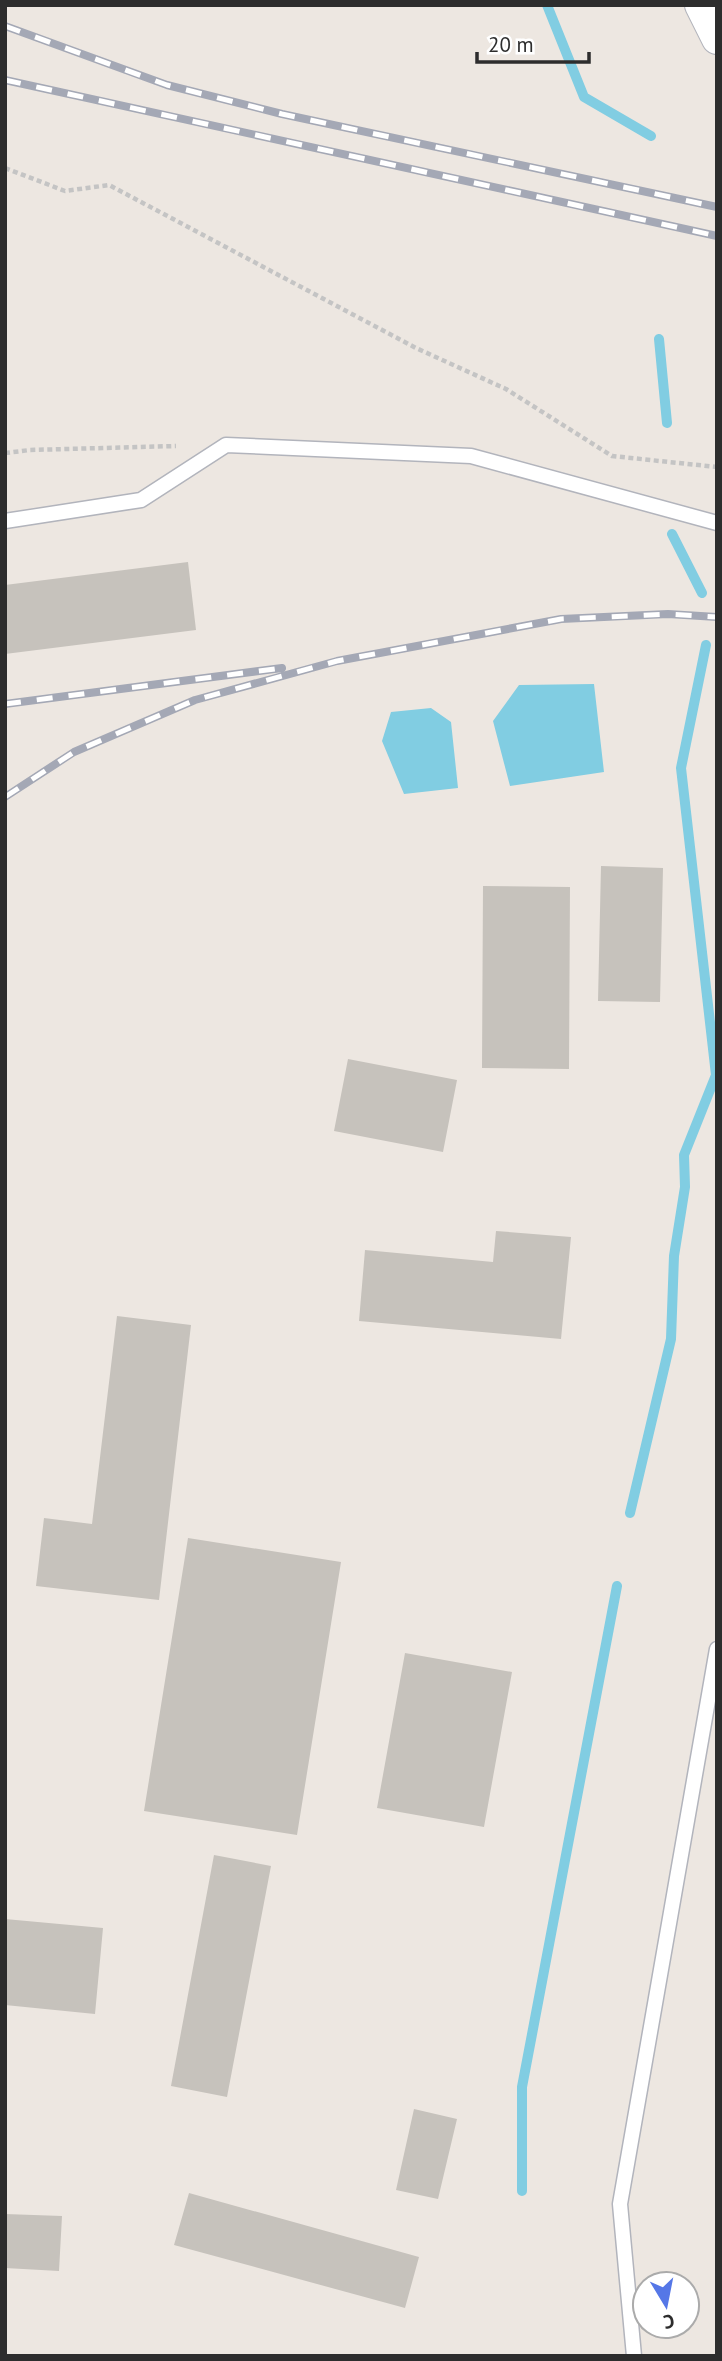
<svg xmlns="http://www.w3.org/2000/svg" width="722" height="2361" font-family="'PT Sans',sans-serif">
	<rect width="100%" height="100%" fill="#ede7e1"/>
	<!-- water -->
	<path fill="#81cde2" d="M594,684L604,772L510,786L493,721L519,685Z
		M431,708L451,722L458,788L404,794L382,741L391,712Z"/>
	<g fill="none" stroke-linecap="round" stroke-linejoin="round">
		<!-- stream -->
		<path stroke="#81cde2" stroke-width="10" d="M547,5L584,97L651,136
			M659,339L667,423
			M672,534L702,593
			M630,1513L671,1339L674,1256L685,1187L684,1155L716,1075L681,768L706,645
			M522,2191V2087L617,1586"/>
	</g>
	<!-- building -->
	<path fill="#c6c2bc" d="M188,562L196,630L5,654V585Z
		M601,866L663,868L660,1002L598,1001Z
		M483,886L570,887L569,1069L482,1068Z
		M348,1059L457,1080L443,1152L334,1131Z
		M496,1231L571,1237L561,1339L359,1321L365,1250L493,1262Z
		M117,1316L191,1325L159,1600L36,1586L44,1518L92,1524Z
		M188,1538L341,1562L297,1835L144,1811Z
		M405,1653L512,1672L484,1827L377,1808Z
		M214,1855L271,1866L227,2097L171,2086Z
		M5,1919L103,1928L95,2014L5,2005Z
		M414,2109L457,2119L438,2199L396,2190Z
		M189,2193L419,2257L405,2308L174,2245Z
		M5,2214L62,2216L59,2271L5,2268Z"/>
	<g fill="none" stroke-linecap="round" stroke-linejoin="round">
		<defs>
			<path id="service" d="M5,521L141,500L226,445L471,456L717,523
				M634,2356L620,2204L717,1649"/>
			<path id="minor" d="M700,5L717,39"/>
		</defs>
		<!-- service casing -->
		<use href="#service" stroke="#b2b4bc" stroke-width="17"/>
		<!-- minor casing -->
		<use href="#minor" stroke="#b2b4bc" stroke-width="32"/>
		<!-- path -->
		<path stroke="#c4c4c4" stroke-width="4.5" stroke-dasharray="5 3.5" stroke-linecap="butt" d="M5,168L65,191L109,185L416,348L506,389L612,456L717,467
			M5,453L30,450L176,446"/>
		<!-- service -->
		<use href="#service" stroke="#fff" stroke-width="14"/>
		<!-- minor -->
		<use href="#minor" stroke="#fff" stroke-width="30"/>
		<defs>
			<path id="rail" d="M5,26L167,85L282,114L717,207
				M5,80L717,236
				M5,704L282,668
				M5,797L74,752L195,700L337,661L561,619L668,614L717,617"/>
		</defs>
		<!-- rail casing -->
		<use href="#rail" stroke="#a4a8b5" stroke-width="8"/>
		<!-- rail -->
		<use href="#rail" stroke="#fff" stroke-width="5" stroke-dasharray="16" stroke-linecap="butt"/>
	</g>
	<!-- border -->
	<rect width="722" height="2361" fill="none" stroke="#2d2d2d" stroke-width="14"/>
	<!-- north arrow -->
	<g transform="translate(666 2305) rotate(170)"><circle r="33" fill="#ffffff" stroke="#ababab" stroke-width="2"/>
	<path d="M0-5L12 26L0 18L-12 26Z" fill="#5577e7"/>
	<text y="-10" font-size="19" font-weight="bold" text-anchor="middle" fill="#2d2d2d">С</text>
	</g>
	<!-- scale -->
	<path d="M477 52v10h112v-10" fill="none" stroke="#2d2d2d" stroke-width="3.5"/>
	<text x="488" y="52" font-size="21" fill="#2d2d2d" stroke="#ffffff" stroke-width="5" paint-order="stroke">20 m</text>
</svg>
